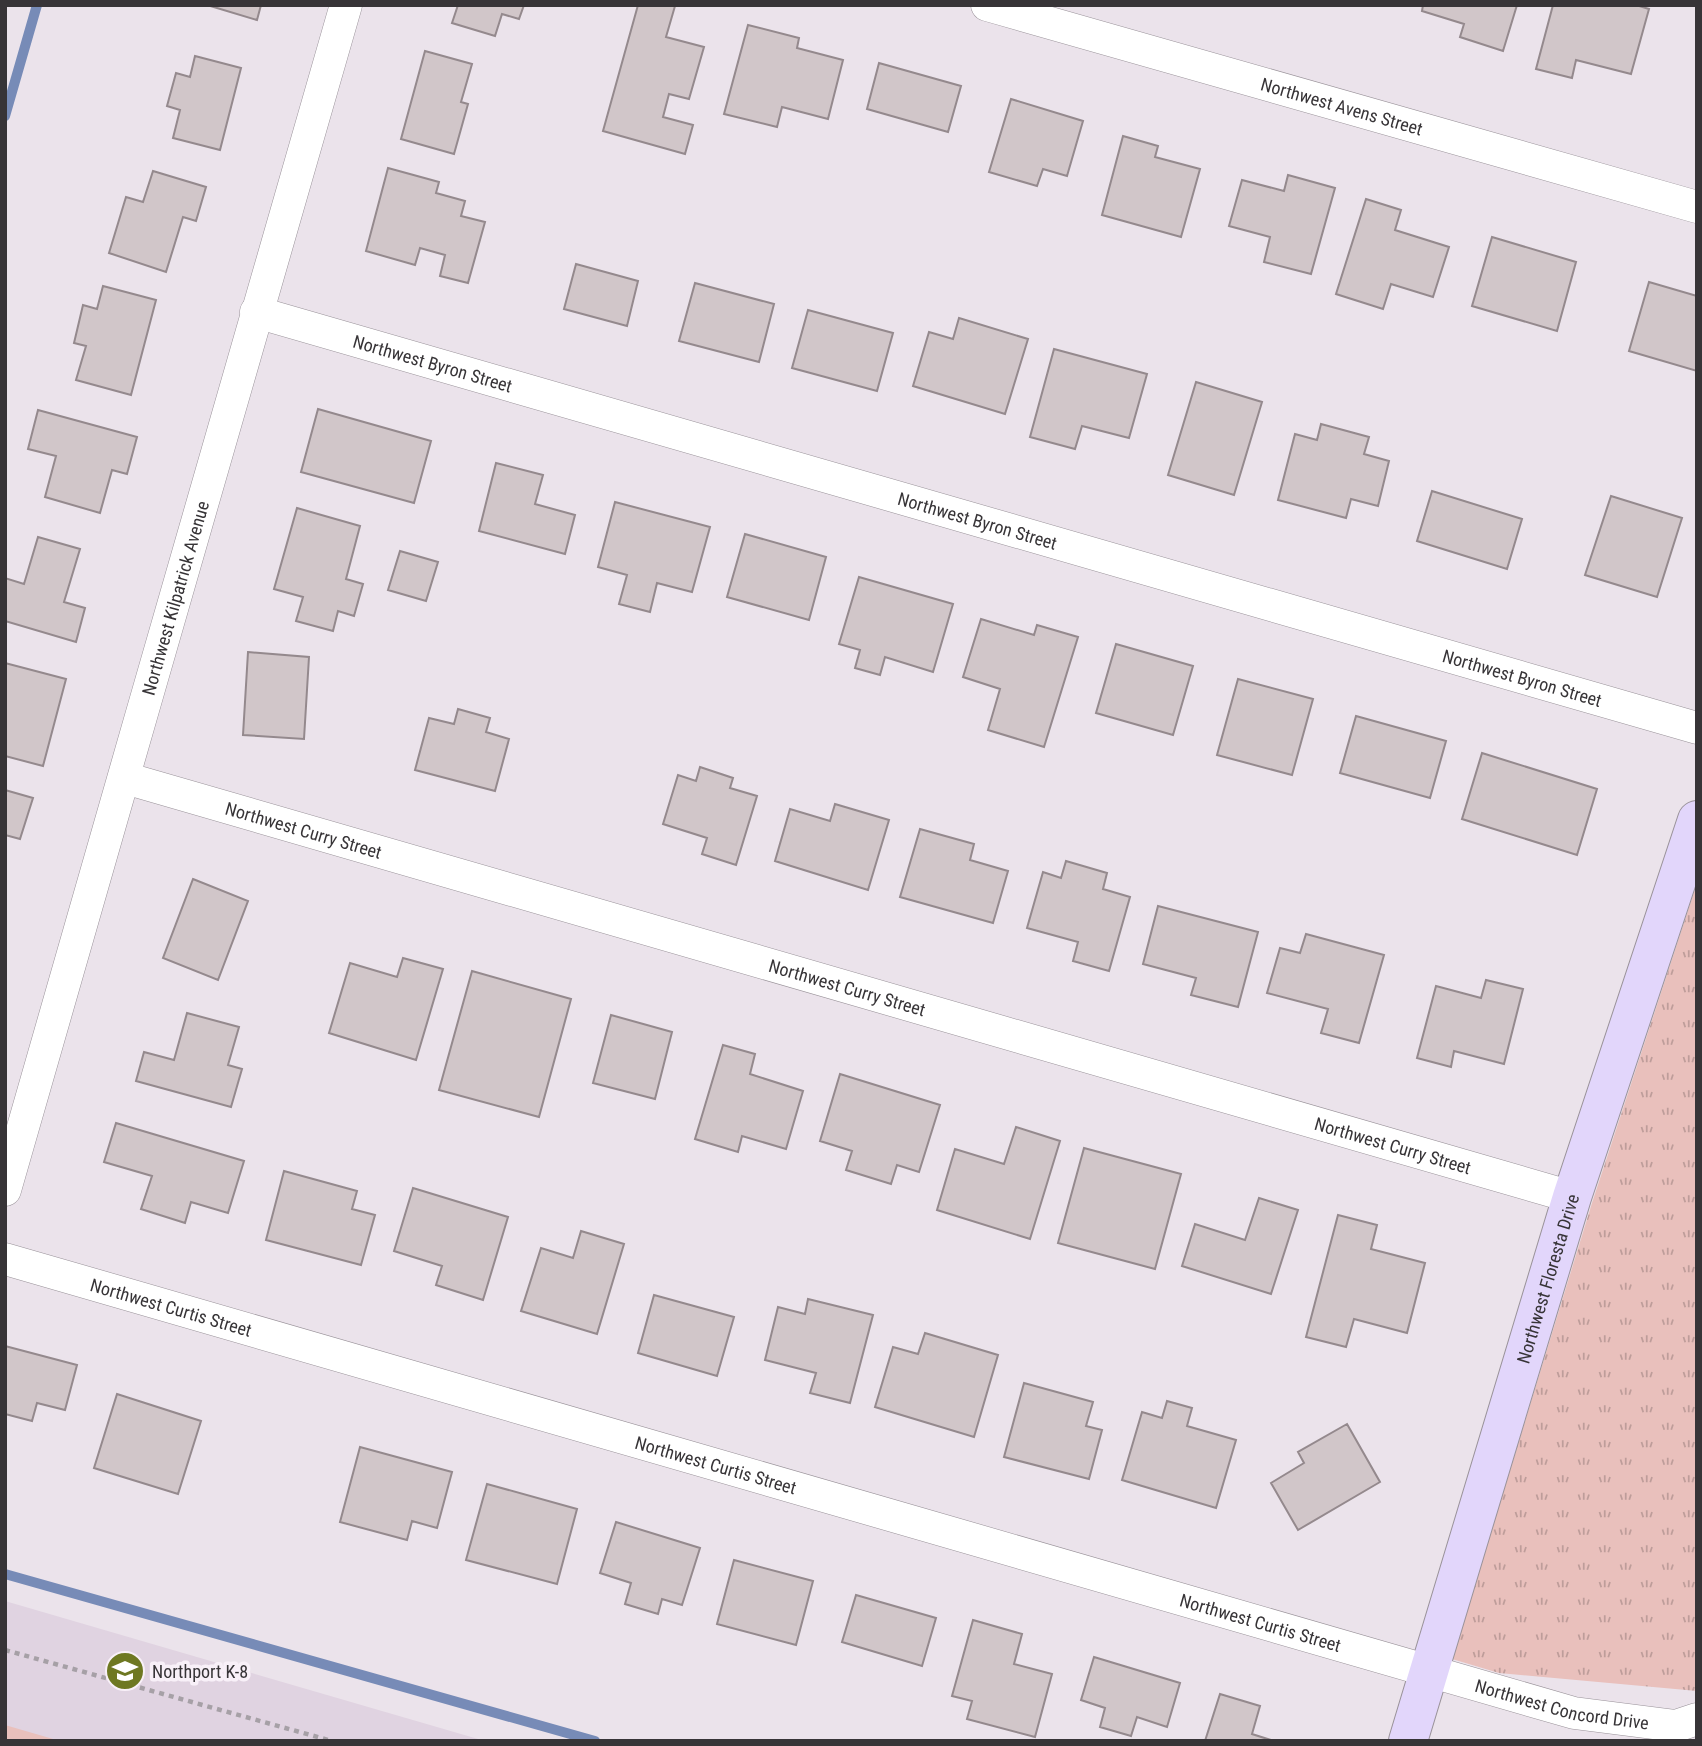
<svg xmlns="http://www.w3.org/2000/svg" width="1702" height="1746" font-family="'Roboto Condensed',sans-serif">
	<defs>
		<pattern id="grass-tufts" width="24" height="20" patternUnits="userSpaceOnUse" patternTransform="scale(1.75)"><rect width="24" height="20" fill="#e9c0bc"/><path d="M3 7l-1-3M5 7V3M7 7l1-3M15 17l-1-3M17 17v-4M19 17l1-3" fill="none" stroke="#be9d9a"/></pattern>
	</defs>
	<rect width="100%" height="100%" fill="#ebe3eb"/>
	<!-- built -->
	<path fill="#e0d3e1" d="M5,1601L485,1741H5Z"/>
	<!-- grass -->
	<path fill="url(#grass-tufts)" d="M1697,883V1691L1499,1673L1452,1659L1592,1203Z"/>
	<!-- green -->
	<path fill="#e9c0bc" d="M5,1725L60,1741H5Z"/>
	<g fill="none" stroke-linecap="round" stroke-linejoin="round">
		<!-- stream -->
		<path stroke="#778bb7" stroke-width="10" d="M5,116L37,5
			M5,1574L595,1741"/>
	</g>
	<!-- building -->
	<path fill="#d1c6c9" stroke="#94898d" stroke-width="2" d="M207,5H261L257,20Z
		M458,5H524L519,19L502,14L495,36L452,23Z
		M638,5L675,6L666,37L704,47L689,99L669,94L663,117L693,125L685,154L603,131Z
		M1423,5H1517L1503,51L1460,37L1464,24L1422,11Z
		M1553,5H1636L1649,9L1631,74L1576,60L1572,78L1536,69Z
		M748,25L799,38L797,48L843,60L828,119L782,107L777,127L724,114Z
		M425,51L472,64L461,102L468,104L454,154L401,139Z
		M195,56L241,68L220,150L173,138L180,110L167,106L176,73L190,77Z
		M879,63L961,86L948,132L867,109Z
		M1011,99L1083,121L1067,176L1043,169L1037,186L989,172Z
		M1123,136L1158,146L1155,157L1200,169L1181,237L1102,215Z
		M388,168L439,182L436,193L465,201L461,216L485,222L468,283L440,276L445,255L420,248L415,265L366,251Z
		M153,171L206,187L196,221L183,217L166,272L109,253L126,197L143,202Z
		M1288,175L1335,188L1311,274L1264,262L1270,237L1229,226L1242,180L1284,191Z
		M1366,199L1401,210L1395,230L1449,247L1433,297L1391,284L1383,309L1336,294Z
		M1492,237L1576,262L1557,331L1472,306Z
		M576,264L638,281L627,326L564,309Z
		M1649,282L1697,296V371L1629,351Z
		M695,283L774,304L759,362L679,341Z
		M103,286L156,300L131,395L76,380L86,346L74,343L83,305L97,309Z
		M808,310L893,333L877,391L792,368Z
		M959,318L1028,339L1005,414L913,386L929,332L953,339Z
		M1054,349L1147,374L1129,438L1082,426L1075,449L1030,437Z
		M1196,382L1262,402L1234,495L1168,475Z
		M318,409L431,441L414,503L301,472Z
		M38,410L137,437L127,474L112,470L100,513L45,497L56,456L28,449Z
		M1321,424L1369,437L1364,454L1389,461L1378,506L1351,499L1346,518L1278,500L1295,434L1317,440Z
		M496,463L543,475L535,504L575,515L565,554L479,531Z
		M1432,491L1522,519L1507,569L1417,541Z
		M1611,496L1682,518L1657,597L1585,575Z
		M615,502L710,527L692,592L657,583L650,612L619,604L627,575L598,567Z
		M297,508L360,526L346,579L363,584L354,616L338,611L333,631L296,621L303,597L274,589Z
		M745,534L826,557L809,620L727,597Z
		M38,537L80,549L64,602L85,608L76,642L5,621V578L24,584Z
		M400,551L438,562L426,601L388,590Z
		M859,577L953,604L933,672L885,657L880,675L855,668L860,650L839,644Z
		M981,619L1034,635L1037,625L1078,637L1044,747L988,730L1000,689L963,677Z
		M1116,644L1193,666L1173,735L1096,713Z
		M248,652L309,657L304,739L243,735Z
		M5,663L66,679L43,766L5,756Z
		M1238,679L1313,699L1292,775L1217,755Z
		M458,709L490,718L486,732L509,739L495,791L415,770L429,718L454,724Z
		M1356,716L1446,741L1430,798L1340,773Z
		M1482,753L1597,789L1577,855L1462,819Z
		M700,767L733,778L730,788L757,796L736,865L702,854L707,838L663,824L678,775L696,781Z
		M5,790L33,798L20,839L5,835Z
		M835,804L889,820L868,890L775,861L790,809L830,821Z
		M920,829L974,844L970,860L1008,871L993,923L900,897Z
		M1066,861L1107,873L1103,889L1130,897L1109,971L1073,961L1078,942L1027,928L1043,872L1061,878Z
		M193,879L248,901L218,980L163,958Z
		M1158,906L1258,932L1238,1007L1191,995L1196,978L1143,964Z
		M1306,934L1384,955L1359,1043L1321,1033L1328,1009L1267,993L1280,948L1300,953Z
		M403,958L443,969L416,1060L329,1033L350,963L397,977Z
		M472,971L571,999L539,1117L439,1090Z
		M1486,980L1523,989L1504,1064L1454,1051L1451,1067L1417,1058L1436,986L1481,998Z
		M187,1013L239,1027L228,1065L242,1069L231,1107L136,1081L144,1052L174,1060Z
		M611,1015L672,1032L655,1099L593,1083Z
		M723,1045L755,1054L750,1074L803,1091L786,1149L742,1136L738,1152L695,1139Z
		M840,1074L940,1105L919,1172L897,1165L891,1184L846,1170L852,1151L820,1141Z
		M116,1123L244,1161L228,1213L191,1202L185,1223L141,1209L152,1176L104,1162Z
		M1016,1127L1060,1141L1030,1239L937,1210L955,1149L1004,1164Z
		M1084,1148L1181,1174L1155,1269L1058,1243Z
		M284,1171L357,1191L352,1209L375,1215L361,1265L266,1240Z
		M413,1188L508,1217L483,1300L436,1285L442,1266L394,1251Z
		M1259,1198L1298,1210L1271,1294L1182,1266L1195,1224L1245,1240Z
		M1338,1215L1377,1225L1371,1249L1425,1263L1407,1333L1354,1319L1346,1347L1306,1337Z
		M581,1231L624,1244L597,1334L521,1311L541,1248L573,1258Z
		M654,1295L734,1317L717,1376L638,1353Z
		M808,1299L873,1315L850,1403L810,1393L816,1373L765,1360L778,1307L805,1314Z
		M925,1333L998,1355L974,1437L875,1407L893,1347L918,1354Z
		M5,1346L77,1365L65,1410L37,1403L32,1421L5,1414Z
		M1024,1383L1093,1402L1086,1426L1102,1430L1089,1479L1004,1457Z
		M117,1394L201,1421L178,1494L94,1468Z
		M1167,1401L1192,1408L1187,1426L1236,1440L1216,1508L1122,1480L1142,1412L1162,1418Z
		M1347,1424L1380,1482L1298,1530L1271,1483L1304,1463L1298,1452Z
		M360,1447L452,1472L437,1528L412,1521L407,1540L340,1522Z
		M487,1484L577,1509L557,1584L466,1560Z
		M616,1522L700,1548L682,1605L662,1599L658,1614L625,1604L631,1583L600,1573Z
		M734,1560L813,1581L796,1645L717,1624Z
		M856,1595L936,1618L922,1666L842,1642Z
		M973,1620L1022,1634L1014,1664L1052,1674L1035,1737L967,1719L972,1701L952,1696Z
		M1094,1657L1180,1683L1167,1727L1137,1717L1131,1736L1100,1727L1105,1708L1081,1700Z
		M1220,1694L1260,1706L1252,1734L1274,1741H1205Z"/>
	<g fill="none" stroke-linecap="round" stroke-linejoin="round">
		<defs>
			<g id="street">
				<path id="s1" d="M987,5L1697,207"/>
				<path id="s2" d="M256,312L1697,728"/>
				<path id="s3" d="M125,778L1572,1197"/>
				<path id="s4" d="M5,1190C119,795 231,400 346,5"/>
				<path id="s5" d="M5,1259L1574,1713L1676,1726L1697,1719"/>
			</g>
			<g id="secondary">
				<path id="s6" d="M1408,1741L1572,1197L1697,820"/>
			</g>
		</defs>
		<!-- street casing -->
		<use href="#street" stroke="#999299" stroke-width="33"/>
		<!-- secondary casing -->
		<use href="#secondary" stroke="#999299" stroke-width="40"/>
		<!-- path -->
		<path stroke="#a6a0a6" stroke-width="4.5" stroke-dasharray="5 5" stroke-linecap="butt" d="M5,1650L332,1741"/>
		<!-- street -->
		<use href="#street" stroke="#fff" stroke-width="32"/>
		<!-- secondary -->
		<use href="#secondary" stroke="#e2d6fb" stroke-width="38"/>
	</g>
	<!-- icons -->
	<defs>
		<symbol id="school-disc" viewBox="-11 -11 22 22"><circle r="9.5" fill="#6e7822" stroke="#f8f0f8"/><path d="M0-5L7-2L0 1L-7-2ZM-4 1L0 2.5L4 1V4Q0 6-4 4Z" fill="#fff"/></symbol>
	</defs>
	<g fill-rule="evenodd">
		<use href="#school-disc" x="103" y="1649" width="44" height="44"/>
	</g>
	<g text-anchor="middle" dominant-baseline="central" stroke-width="7" stroke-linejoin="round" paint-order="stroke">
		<!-- street labels -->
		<g font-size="18" fill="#373437" stroke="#f8f0f8">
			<text stroke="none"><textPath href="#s1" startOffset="369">Northwest Avens Street</textPath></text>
			<text stroke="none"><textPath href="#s2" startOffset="184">Northwest Byron Street</textPath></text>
			<text stroke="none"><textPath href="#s2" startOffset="751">Northwest Byron Street</textPath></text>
			<text stroke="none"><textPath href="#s4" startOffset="616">Northwest Kilpatrick Avenue</textPath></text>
			<text stroke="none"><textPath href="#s2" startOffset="1318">Northwest Byron Street</textPath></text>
			<text stroke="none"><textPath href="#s3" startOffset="186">Northwest Curry Street</textPath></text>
			<text stroke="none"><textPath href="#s3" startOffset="752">Northwest Curry Street</textPath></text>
			<text stroke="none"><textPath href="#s3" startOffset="1320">Northwest Curry Street</textPath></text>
			<text stroke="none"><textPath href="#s6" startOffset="483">Northwest Floresta Drive</textPath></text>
			<text stroke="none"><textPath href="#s5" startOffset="173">Northwest Curtis Street</textPath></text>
			<text stroke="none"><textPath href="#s5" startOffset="740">Northwest Curtis Street</textPath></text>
			<text stroke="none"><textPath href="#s5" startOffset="1307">Northwest Curtis Street</textPath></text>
			<text stroke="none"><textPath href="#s5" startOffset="1620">Northwest Concord Drive</textPath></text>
		</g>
		<!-- poi labels -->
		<g font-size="18" fill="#373437" stroke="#f8f0f8" text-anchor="start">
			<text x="152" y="1671">Northport K-8</text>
		</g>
	</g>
	<!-- border -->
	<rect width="1702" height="1746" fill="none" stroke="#373437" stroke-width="14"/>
</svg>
